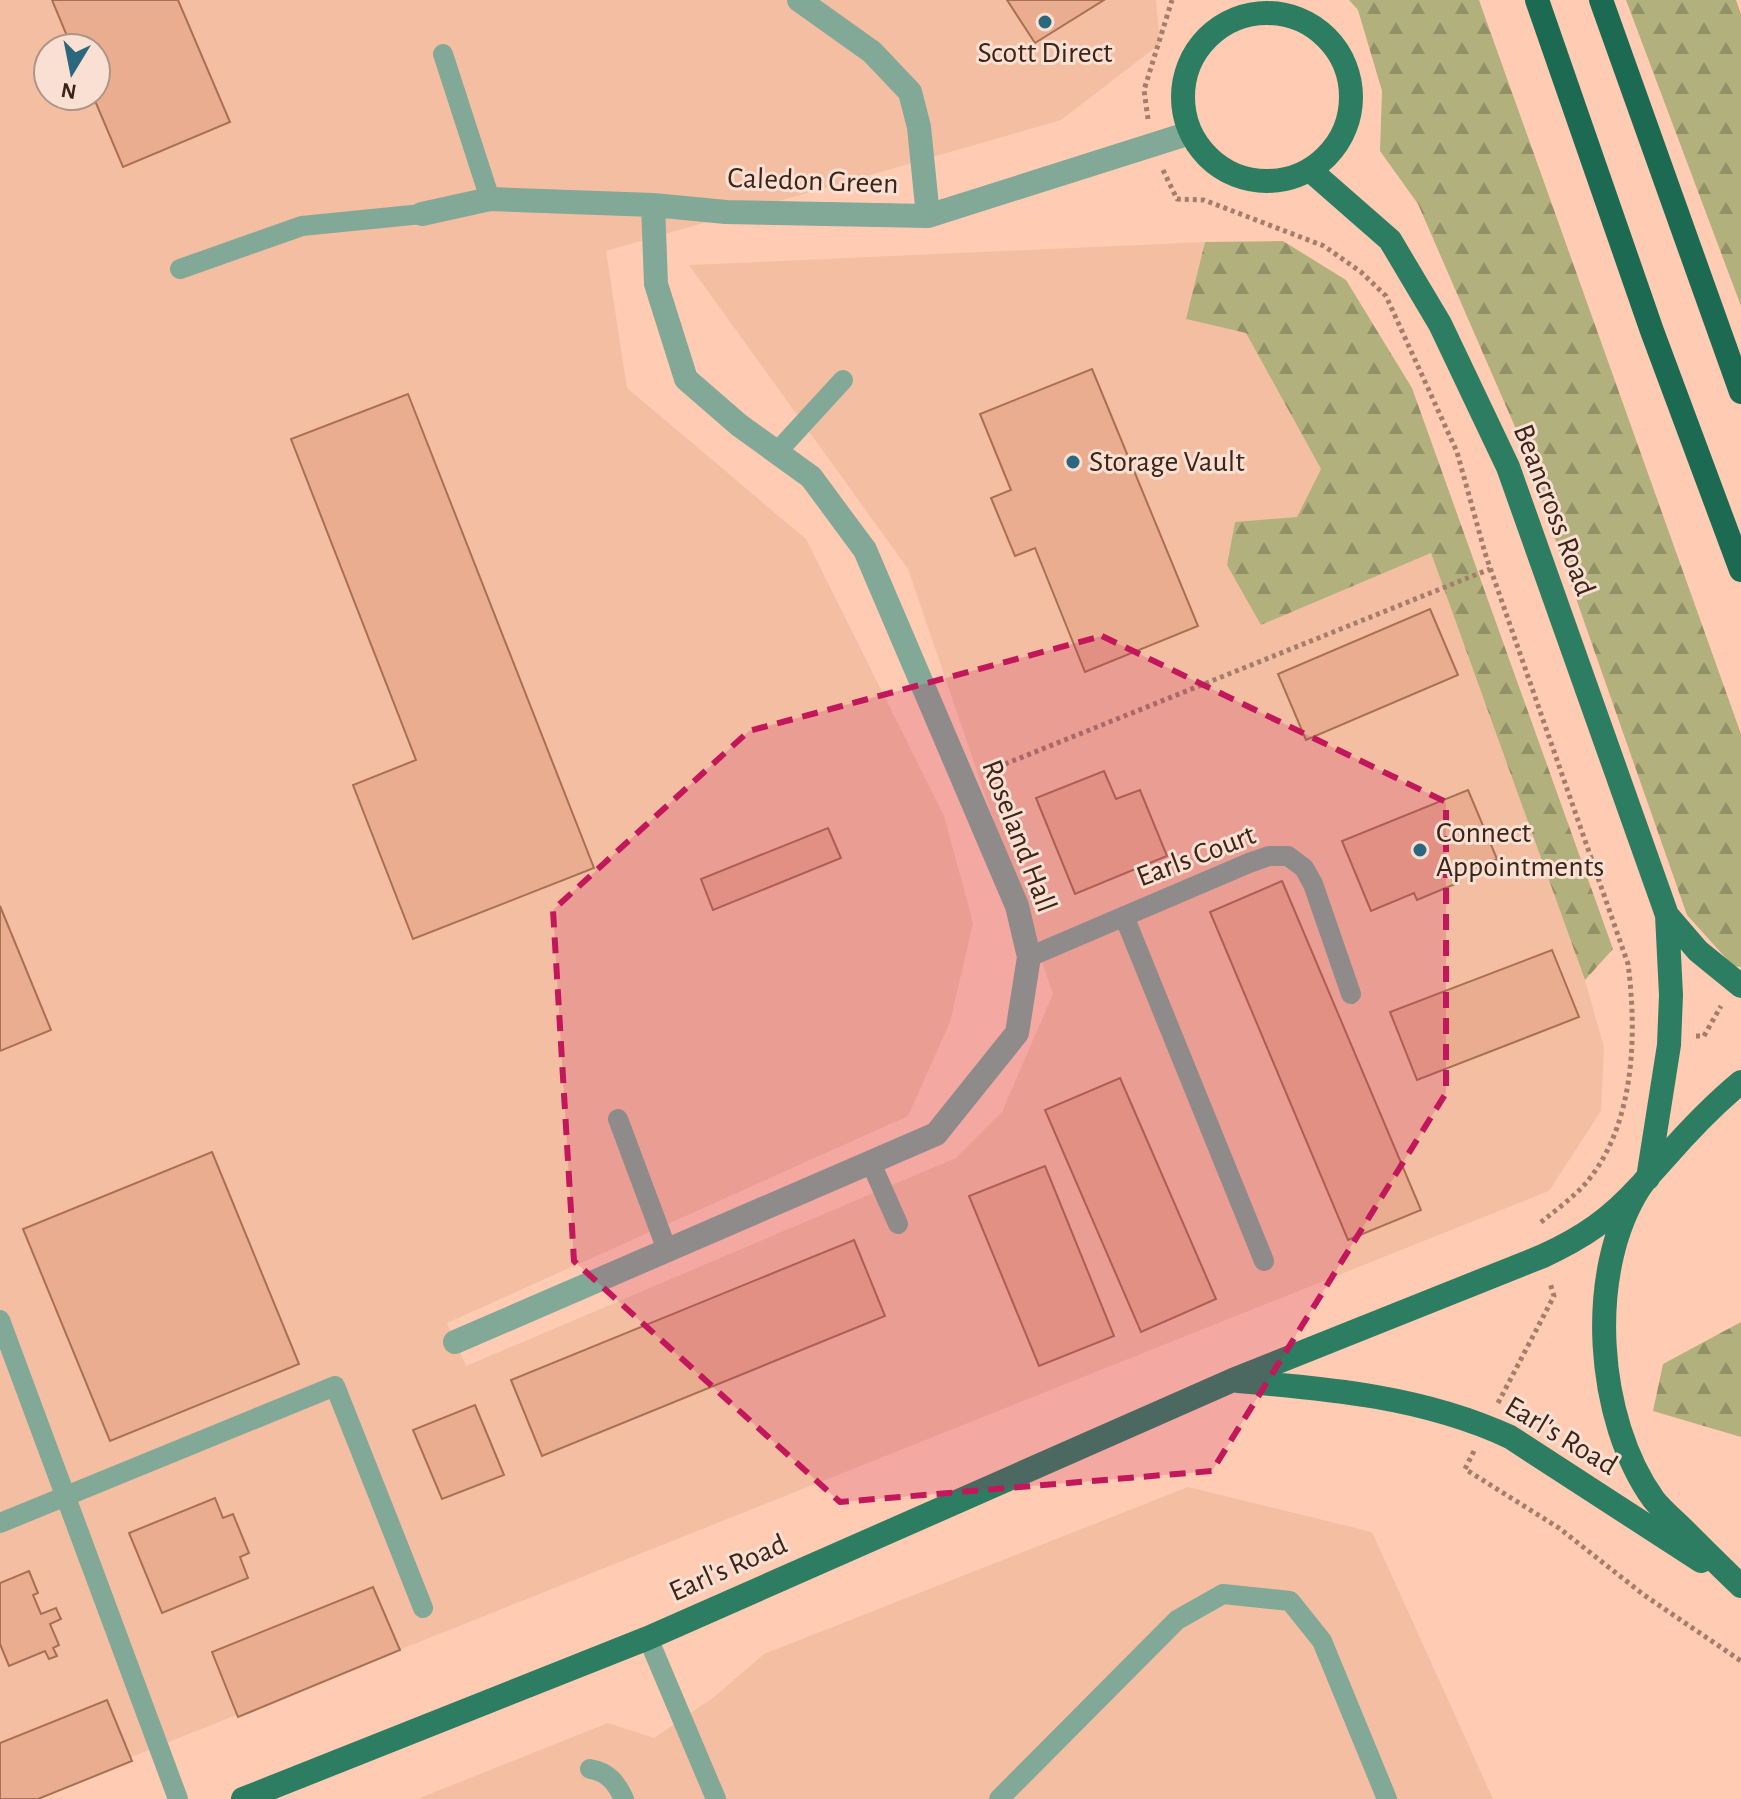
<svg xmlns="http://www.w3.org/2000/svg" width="1741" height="1799" font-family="'Alegreya Sans',sans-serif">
	<defs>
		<pattern id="forest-firs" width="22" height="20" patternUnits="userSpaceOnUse" patternTransform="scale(2)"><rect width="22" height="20" fill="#b2b17e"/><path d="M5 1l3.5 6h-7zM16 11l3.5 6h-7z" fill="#929066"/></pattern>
	</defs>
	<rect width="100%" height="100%" fill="#ffccb3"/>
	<!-- built -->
	<path fill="#f4bea2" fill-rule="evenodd" d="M0,0H1156L1160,44L1061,120L606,251L627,388L806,539L944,816L973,923L950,1022L908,1116L447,1323L466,1366L956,1158L1002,1112L1053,994L908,569L689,265L1205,242L1186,319L1246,333L1321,469L1297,517L1261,625L1431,553L1585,980L1604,1047L1601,1111L1549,1191L26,1799H0ZM48,48H96V96H48Z
		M1188,1487L1372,1532L1493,1799H417L608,1723L654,1738L714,1697L764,1654Z"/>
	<!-- forest -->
	<path fill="url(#forest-firs)" d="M1349,0H1479L1741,734V967L1733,966L1687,915L1519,436L1418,204L1380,151L1382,91L1358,10Z
		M1626,0H1736L1741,14V306Z
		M1283,241L1346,280L1412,388L1613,949L1585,980L1431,553L1261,625L1227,565L1235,522L1297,517L1321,469L1246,333L1186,319L1205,242Z
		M1741,1322V1437L1653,1411L1663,1364Z"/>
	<!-- building -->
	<path fill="#eaad8f" stroke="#a97053" stroke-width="2" d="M52,0H178L230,122L123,167L93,96H96V48H72Z
		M1007,0H1104L1035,43Z
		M1092,369L1198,626L1085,672L1035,548L1015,556L991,498L1011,490L980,414Z
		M408,394L594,868L413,939L353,785L416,760L291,439Z
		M1430,609L1458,675L1306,740L1278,674Z
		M1104,771L1116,799L1140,790L1167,856L1075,894L1036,798Z
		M1468,790L1497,859L1457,876L1460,882L1417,900L1414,893L1371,911L1342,841Z
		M828,828L841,858L713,910L701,879Z
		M1282,881L1421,1210L1348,1240L1210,912Z
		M0,906L51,1030L0,1051Z
		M1552,950L1579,1017L1417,1080L1390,1012Z
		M1120,1078L1216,1299L1141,1332L1045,1110Z
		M212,1152L299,1364L110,1441L23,1229Z
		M1045,1166L1114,1336L1039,1366L969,1196Z
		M854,1240L885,1316L542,1456L511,1380Z
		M475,1405L504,1475L442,1499L413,1430Z
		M215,1498L223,1518L233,1514L249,1553L240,1557L248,1578L162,1613L129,1533Z
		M29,1571L38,1593L33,1595L41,1614L56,1608L61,1619L50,1624L59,1645L53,1648L57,1656L49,1659L45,1651L9,1666L0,1644V1583Z
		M373,1587L400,1650L238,1717L212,1652Z
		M107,1700L132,1761L38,1799H0V1743Z"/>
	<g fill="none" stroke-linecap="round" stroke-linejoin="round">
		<!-- path -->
		<path stroke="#a47e6b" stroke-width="5" stroke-dasharray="4 4" stroke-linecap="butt" d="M1148,119L1144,90L1172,0
			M1163,170L1177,199L1204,200L1324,246L1361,272L1386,296L1457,452L1485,553L1628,964C1637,1033 1635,1120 1590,1178C1577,1195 1557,1209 1540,1223
			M990,770L1490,569
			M1696,1036H1704L1721,1006
			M1498,1403L1554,1296L1550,1283
			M1474,1451L1465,1469L1559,1528L1644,1595L1741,1661"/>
		<!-- lane -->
		<path stroke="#82a898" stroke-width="20" d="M443,54L490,199
			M180,269L302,226L422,214
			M777,452L843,380
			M1124,916L1264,1261
			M1029,957L1249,863L1269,856H1288L1304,868L1313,884L1351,994
			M618,1119L667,1250
			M871,1163L898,1224
			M0,1320L178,1799
			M0,1523L335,1386L423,1608
			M648,1638L716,1799
			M590,1769C608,1772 616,1782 624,1799
			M999,1799L1177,1620L1223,1594L1290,1601L1322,1641L1387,1799"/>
		<!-- street -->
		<path stroke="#82a898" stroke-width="24" d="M799,0L872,52L910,92L919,127L928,216
			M422,214L490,199L653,205L726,212L928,216L1190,133
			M455,1342L936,1134L1017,1033L1029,957L1017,906L865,550L811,477L739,425L686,379L656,284L653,205"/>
		<!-- primary -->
		<path stroke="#2d7d62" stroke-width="24" d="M1183 97a84 84 0 1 1 168 0a84 84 0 1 1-168 0Z
			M1310,170L1390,240L1440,324L1508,467L1667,915L1671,995L1669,1045L1648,1178
			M1667,915L1698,951L1741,986
			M1741,1082C1711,1107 1690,1129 1664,1159C1656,1168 1647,1177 1640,1187C1585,1272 1596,1420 1654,1500C1663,1511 1675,1521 1684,1530C1703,1549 1722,1568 1741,1586
			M1238,1381C1331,1389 1424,1397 1510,1437L1701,1561
			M243,1799L648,1638L1233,1380L1543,1256C1584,1237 1610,1219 1640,1186"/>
		<!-- highway -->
		<path stroke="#1d6a52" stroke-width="24" d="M1537,0L1652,331L1741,570
			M1601,0L1741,392"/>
	</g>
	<!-- marked area -->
	<path fill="#c2185b" fill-opacity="0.2" stroke="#c2185b" stroke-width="6" stroke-dasharray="16 10" stroke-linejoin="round" d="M1102,636L1446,802V1093L1212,1471L840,1502L574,1261L553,910L749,731Z"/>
	<!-- markers -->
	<g fill="#2b677e" stroke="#fae0d3" stroke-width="3">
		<circle cx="1045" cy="22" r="8"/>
		<circle cx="1073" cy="462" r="8"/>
		<circle cx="1420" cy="850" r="8"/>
	</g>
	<g text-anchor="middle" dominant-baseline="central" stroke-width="6" stroke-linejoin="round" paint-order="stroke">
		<!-- poi labels -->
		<g font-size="30" fill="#3b2418" stroke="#fae0d3" text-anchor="start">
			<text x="1045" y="53" text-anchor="middle">Scott Direct</text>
			<text x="1089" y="462">Storage Vault</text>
			<text x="1436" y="833">Connect<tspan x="1436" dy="34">Appointments</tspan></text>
		</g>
		<!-- street labels -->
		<g font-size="30" fill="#3b2418" stroke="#fae0d3">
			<text transform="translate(813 181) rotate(2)">Caledon Green</text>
			<text transform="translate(1554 510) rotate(69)">Beancross Road</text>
			<text transform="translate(1019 836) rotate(69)">Roseland Hall</text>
			<text transform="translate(1196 856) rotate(-21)">Earls Court</text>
			<text transform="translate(1561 1436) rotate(31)">Earl's Road</text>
			<text transform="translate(728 1568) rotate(-24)">Earl's Road</text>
		</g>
	</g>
	<!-- north arrow -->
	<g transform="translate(72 72) rotate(190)"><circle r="38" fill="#fae0d3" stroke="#ae9588" stroke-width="2"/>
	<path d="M0-6L14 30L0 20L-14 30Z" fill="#2b677e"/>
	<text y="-12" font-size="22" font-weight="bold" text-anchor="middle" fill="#3b2418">N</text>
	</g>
</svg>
